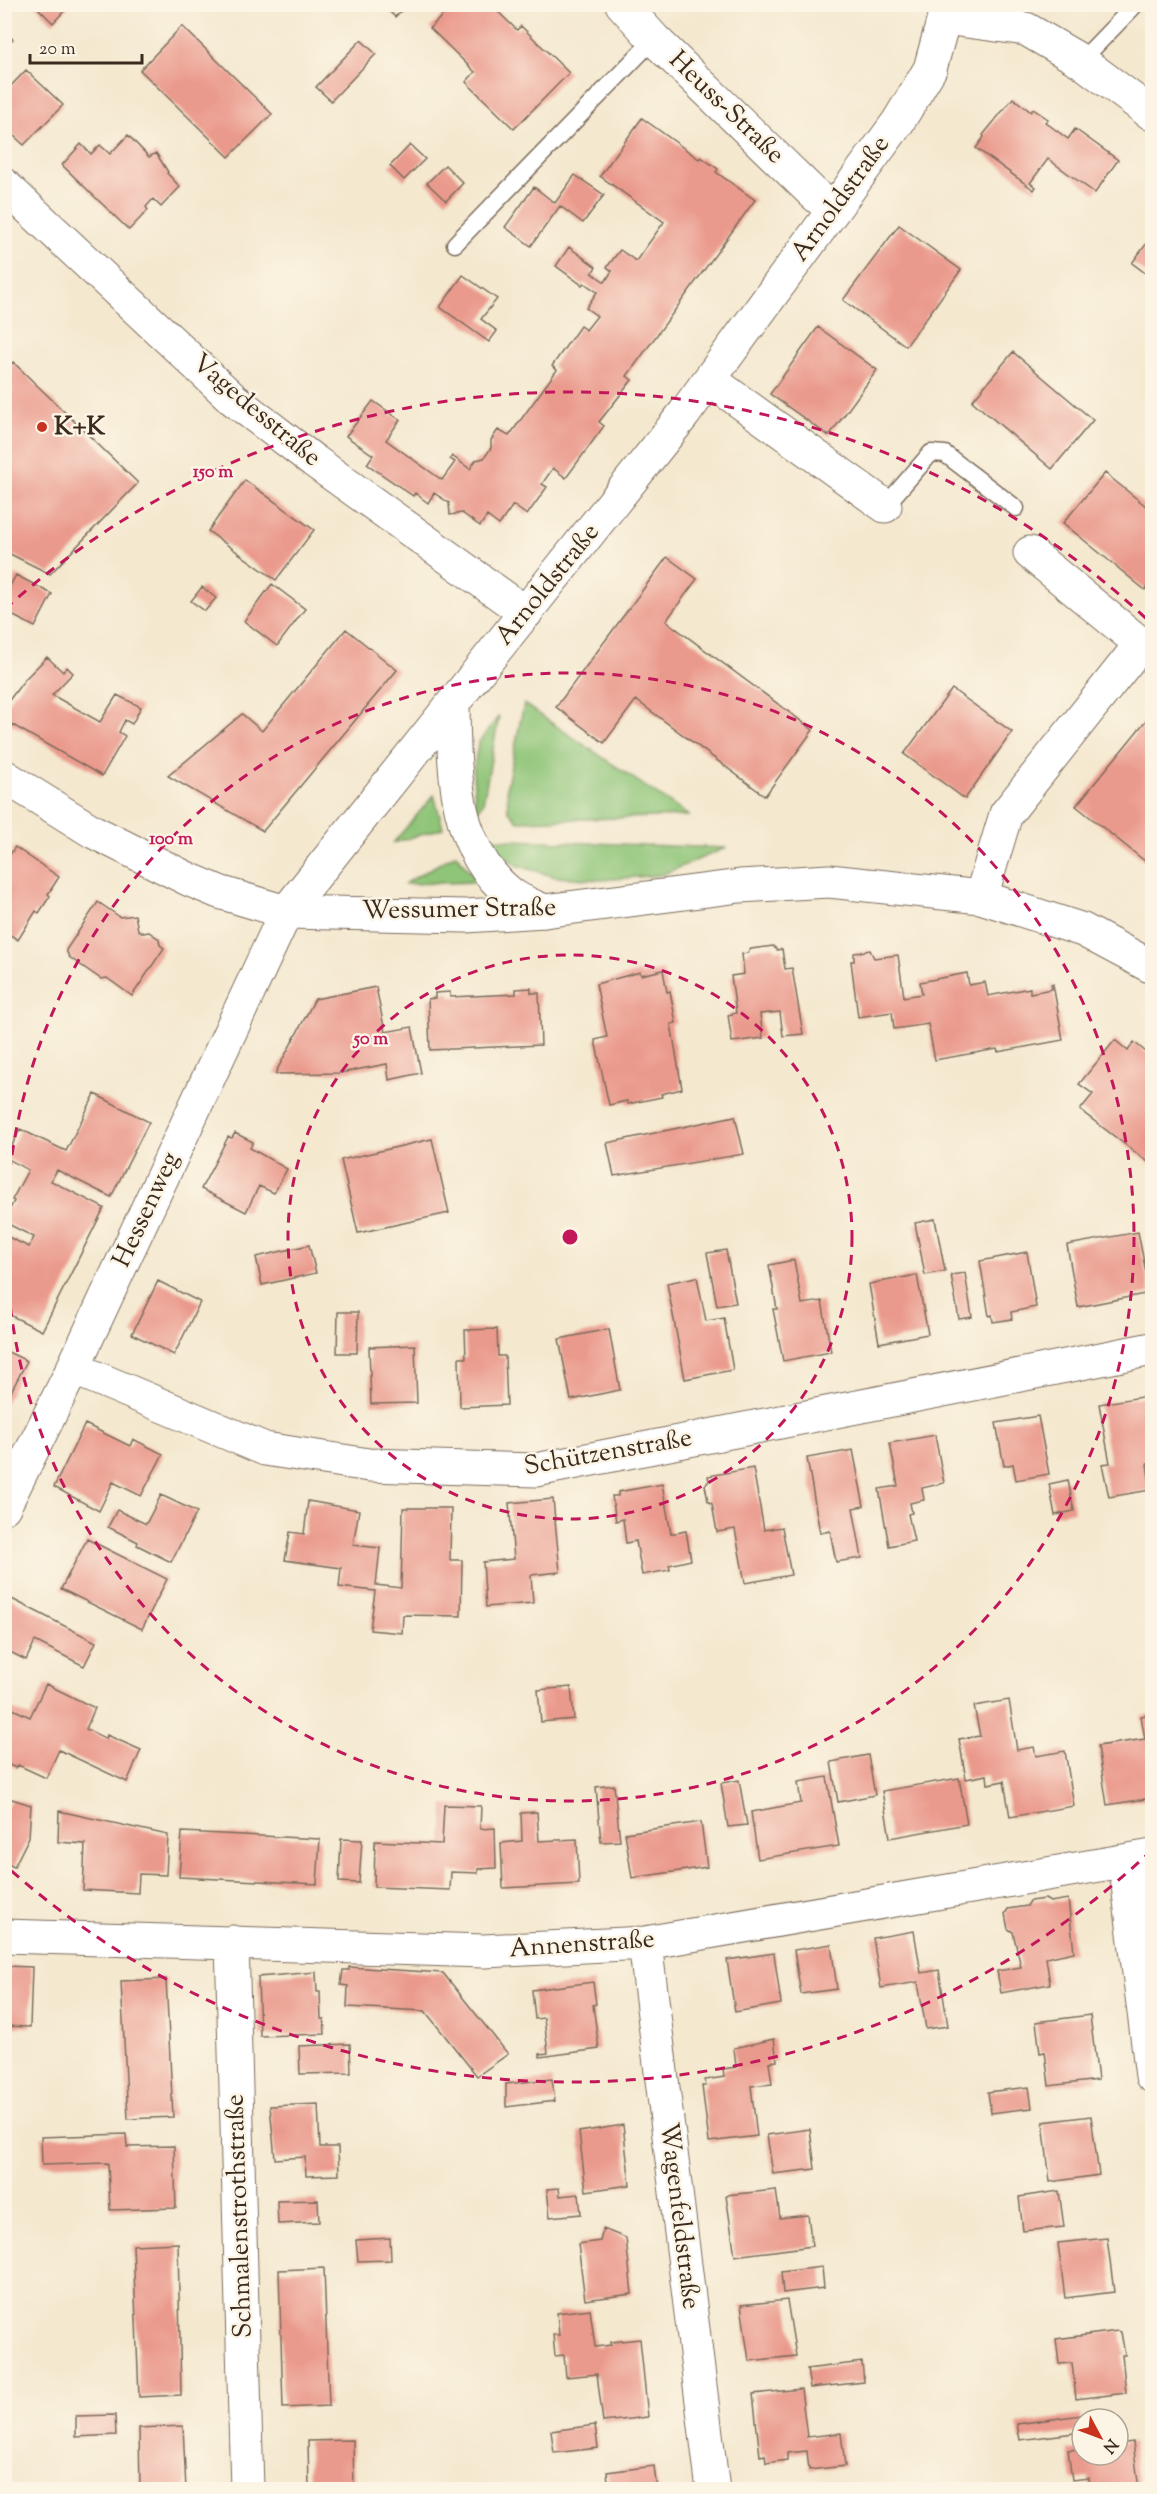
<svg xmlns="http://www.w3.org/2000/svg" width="1157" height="2494" font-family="'Sorts Mill Goudy',serif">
	<rect width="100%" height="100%" fill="#fcf5e5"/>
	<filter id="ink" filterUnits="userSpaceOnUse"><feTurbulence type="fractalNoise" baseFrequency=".0167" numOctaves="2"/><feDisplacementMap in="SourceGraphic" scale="12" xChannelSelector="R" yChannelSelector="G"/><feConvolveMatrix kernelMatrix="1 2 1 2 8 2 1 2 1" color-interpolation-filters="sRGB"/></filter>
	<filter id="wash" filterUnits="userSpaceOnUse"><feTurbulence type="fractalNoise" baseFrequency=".008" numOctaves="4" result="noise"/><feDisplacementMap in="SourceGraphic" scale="24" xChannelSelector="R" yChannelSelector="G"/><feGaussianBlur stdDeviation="1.35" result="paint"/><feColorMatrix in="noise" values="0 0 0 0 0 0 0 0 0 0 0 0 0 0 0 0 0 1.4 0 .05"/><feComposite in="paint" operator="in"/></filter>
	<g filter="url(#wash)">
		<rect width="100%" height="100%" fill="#f4e8cf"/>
		<!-- green -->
		<path fill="#8fc578" stroke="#65784b" stroke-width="1.5" d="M524,704L689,816L518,821L508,810L507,785Z
			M499,716L483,803L476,813L473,774L478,743Z
			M434,795L443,828L393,843Z
			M486,839L726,848L661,875L602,880L556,877L516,865Z
			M456,854L478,882L404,884Z"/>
		<g id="blocks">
			<!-- building -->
			<path fill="#ea9a8c" d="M34,4H71L53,23Z
				M382,4H408L395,17Z
				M453,5H491L517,30L521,26L569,73L514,129L466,82L475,72L430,28Z
				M182,26L272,114L229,157L140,70Z
				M4,32L13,39L4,48Z
				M361,40L376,54L331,101L316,87Z
				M26,70L63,105L24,145L4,127V93Z
				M1013,98L1031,112L1033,109L1048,119L1045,122L1068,139L1075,129L1118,160L1095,193L1048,159L1030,183L1036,187L1034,190L976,148L984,137L983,135Z
				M642,118L699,159L701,157L718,169L716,172L755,200L627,376L632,380L599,422L604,426L566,478L553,468L542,484L547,487L527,515L513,505L499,525L487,516L480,526L462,513L450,515L449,503L434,493L428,503L415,493L413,496L367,464L373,455L346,436L373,401L400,420L386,440L442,480L455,462L450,459L452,456L470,469L476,460L484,458L491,448V440L498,430L509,436L557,370L552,366L580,326L586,330L597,316L586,308L597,292L584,283L582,285L556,266L569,247L596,267L592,273L605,282L612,271L607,267L620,250L636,261L664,222L600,176Z
				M128,135L149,157L156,153L168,172L167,173L180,187L161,207L153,199L146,207L148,210L129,230L62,165L81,144L91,154L100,145L110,154Z
				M410,145L425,159L404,180L390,166Z
				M445,165L463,183L446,201L427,183Z
				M575,175L604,195L583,223L560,206L531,246L505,227L534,187L555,203Z
				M899,225L961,270L906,346L843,300Z
				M1152,241V278L1132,263L1147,243L1150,245Z
				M463,275L497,299L481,319L497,331L489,342L440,307Z
				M818,327L877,370L829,436L770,394Z
				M1013,352L1093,420L1052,469L972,401Z
				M13,362L138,483L50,574L4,551V371Z
				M1105,473L1152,511V580L1145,590L1063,523Z
				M245,480L314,530L276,580L208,531Z
				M667,557L697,579L666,621L813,730L765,796L636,700L604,743L556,707Z
				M16,575L52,594L35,627L4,611V597Z
				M272,584L305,609L277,646L244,621Z
				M202,587L216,598L205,611L191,601Z
				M346,629L397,670L263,831L168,776L242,714L262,731Z
				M47,657L63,672L67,667L73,673L52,695L100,722L117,695L141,707L132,724L125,720L119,732L125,736L102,776L4,720V707L25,679Z
				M952,689L1012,732L965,799L904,754Z
				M1152,713V855L1146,862L1076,806Z
				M15,847L59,877L48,894L50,896L39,913L36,911L18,940L4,931V863Z
				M98,902L120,917L135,915L138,930L143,933L149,932L159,939L160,945L164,948L132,996L107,978L101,979L69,957L66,950Z
				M773,946L777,950L782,949L785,969L792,968L803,1034L783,1036L780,1012L760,1014L763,1038L732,1042L728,1015L736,1013L731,976L744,974L742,954L747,953L751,949Z
				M870,950L874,958L898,955L904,997L922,994L920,982L967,973L969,985L985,982L988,996L1030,988V993L1052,989L1051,984H1053L1063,1040L998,1052L997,1049L935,1060L928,1024L894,1029L892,1012L858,1017L851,961H854V953Z
				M663,970L667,992L670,991L676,1023L671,1024L682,1089L661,1094L662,1097L628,1104L627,1101L609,1105L595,1040L607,1037L596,984L640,972L641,975Z
				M376,987L385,1032L412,1027L421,1073L389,1080L387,1064L340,1073L275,1074L315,999Z
				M531,988V993H539L541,1045L430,1050L428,999L435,998V993L450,992V997L516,994V989Z
				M1115,1040L1128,1051L1134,1042L1152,1057V1165L1080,1110L1093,1094L1079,1084Z
				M95,1094L149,1122L111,1197L57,1170L51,1181L104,1208L42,1331L4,1312V1235L29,1247L34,1237L4,1222V1204L11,1207L14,1201L12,1200L28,1170L6,1158L20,1129L66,1151Z
				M735,1116L744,1154L614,1176L607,1143Z
				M235,1133L253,1142L250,1148L287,1169L274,1193L259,1186L246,1212L201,1189L228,1137L232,1138Z
				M432,1139L449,1213L358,1233L341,1160Z
				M935,1219L945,1271L925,1275L915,1223Z
				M1138,1232L1150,1293L1078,1307L1067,1245Z
				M309,1245L316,1273L262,1285L256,1257Z
				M726,1250L736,1303L717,1306L707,1253Z
				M1027,1252L1036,1307L1011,1312L1012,1319L993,1322L992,1315L989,1316L980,1261Z
				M794,1260L802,1304L822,1301L831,1352L783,1361L773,1309H777L769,1265Z
				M965,1273L972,1317L959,1319L951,1275Z
				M917,1275L928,1334L879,1343L869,1284Z
				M697,1277L706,1321L724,1318L733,1370L685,1379L667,1283Z
				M158,1281L200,1302L174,1355L132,1334Z
				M338,1312H358L357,1353H337Z
				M497,1329L498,1356H505L507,1405L460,1407L459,1358H466L465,1330Z
				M609,1329L620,1390L571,1400L559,1339Z
				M415,1345L417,1403L371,1404L369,1347Z
				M4,1350L27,1361L4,1405Z
				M1147,1396L1152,1427V1463L1147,1464L1151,1490L1109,1497L1102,1464L1110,1463L1099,1404Z
				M1038,1416L1049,1474L1016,1480L1013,1464L1004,1466L996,1423Z
				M85,1424L130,1446L133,1439L163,1454L141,1496L113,1482L99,1511L54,1487Z
				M935,1435L944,1483L922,1488L924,1500L910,1503L912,1513L908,1514L914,1541L889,1546L879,1489L898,1486L890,1443Z
				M853,1450L864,1506L853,1508L862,1558L836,1562L830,1531L820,1533L807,1458Z
				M753,1468L764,1530L782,1527L791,1575L745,1583L735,1529L717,1532L712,1504L708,1501L705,1485L709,1481L708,1476Z
				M1068,1480L1074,1511L1055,1515L1049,1484Z
				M662,1484L671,1534L686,1531L691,1560L669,1565L670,1570L642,1575L636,1541L626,1543L623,1519L616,1521L612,1496H618V1492Z
				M161,1495L197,1512L171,1562L137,1545L138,1542L108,1527L117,1510L146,1524Z
				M553,1499L560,1572L531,1575L533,1603L486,1607L483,1562L514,1559L509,1503Z
				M308,1501L359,1510L353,1545L380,1548L376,1585L401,1588L403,1508H451L450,1560H462L461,1616L403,1615L402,1633L370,1630L375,1591L339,1587L341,1568L285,1560L290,1532L304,1534Z
				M87,1539L167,1579L142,1629L61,1589Z
				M4,1595L96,1642L84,1666L35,1641L26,1660L4,1649Z
				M46,1684L95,1708L86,1729L106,1739L107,1735L141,1750L127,1782L59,1750L46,1778L18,1765L16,1768L4,1763V1705L30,1717Z
				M571,1687L574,1719L541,1722L538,1690Z
				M1009,1700L1017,1750L1034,1747L1036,1756L1065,1751L1074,1806L1010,1817L1004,1781L988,1784L987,1775L966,1779L959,1739L980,1736L974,1706Z
				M1152,1714V1748L1148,1749L1152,1798L1107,1805L1098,1746L1145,1739L1141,1716Z
				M868,1755L875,1795L838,1802L831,1762Z
				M827,1777L839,1846L758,1859L751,1812L801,1803L798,1782Z
				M959,1778L967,1824L890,1838L882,1791Z
				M739,1780L747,1825L728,1827L721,1783Z
				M614,1785L620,1841L601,1842L596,1787Z
				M12,1799L31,1805L29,1837L14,1867L4,1862V1814Z
				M444,1805L481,1806L480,1829L495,1828L496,1868L478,1869V1873L451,1872L450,1890L374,1887L375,1841L442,1844Z
				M59,1811L168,1835L166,1875L139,1874L138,1893L83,1890L85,1844L58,1842Z
				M537,1812L539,1841L577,1839L579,1884L503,1888L501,1843L522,1841L521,1813Z
				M701,1822L707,1867L632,1878L625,1833Z
				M182,1832L320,1839L317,1884L179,1877Z
				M341,1839L362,1840L359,1883L339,1882Z
				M1045,1899L1050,1902L1068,1899L1074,1952L1046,1958L1050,1984L1001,1993L997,1971L1021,1967L1013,1932L1008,1929L1005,1914L1008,1909L1027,1906L1030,1901Z
				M914,1931L921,1973L939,1970L948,2026L926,2029L918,1982L881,1988L873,1938Z
				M831,1944L837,1989L801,1994L794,1950Z
				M774,1953L781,2004L735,2012L727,1960Z
				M4,1966L32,1967L30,2027L4,2026Z
				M349,1967L443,1973L508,2054L477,2076L425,2011L347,2007L348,1986L341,1985L343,1970H349Z
				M316,1972L317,1992H320L321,2019H324L325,2034L260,2036L258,1977Z
				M166,1979L173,2117L128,2119L121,1981Z
				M593,1982L596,2004L593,2005L599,2049L540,2057V2054L548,2053L544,2018L535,2019L532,1990Z
				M1090,2015L1098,2080L1049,2086L1045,2052L1040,2053L1036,2022Z
				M774,2039L777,2061L769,2062L772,2084L751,2086L757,2136L709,2142L702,2086H706L705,2080L724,2077L723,2069L736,2067L734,2048Z
				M350,2044L351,2073L300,2074L299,2046Z
				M552,2079L555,2101L506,2107V2084Z
				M1029,2087L1032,2108L991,2113L988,2092Z
				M318,2104L320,2147H338L339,2175L306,2176L305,2157L275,2159L270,2106Z
				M1091,2116L1099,2175L1050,2182L1043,2122Z
				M623,2125L630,2185L586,2191L579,2132Z
				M810,2129L815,2169L773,2174L767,2135Z
				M126,2134L127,2147L174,2146L176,2208L110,2210L108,2163L42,2165L41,2137Z
				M559,2188L560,2196L579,2194L581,2214L550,2217L547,2189Z
				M776,2190L780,2218L808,2215L812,2246L735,2256L726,2195Z
				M1059,2191L1064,2227L1023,2231L1019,2197Z
				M318,2200L319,2222L278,2224L277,2201Z
				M603,2229L626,2238L632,2294L585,2300L578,2244L600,2241Z
				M390,2238L391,2260L358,2261L356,2240Z
				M1107,2238L1114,2292L1065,2298L1058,2243Z
				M178,2243L181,2395L139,2397L133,2245Z
				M822,2267L824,2288L783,2293L781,2272Z
				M324,2268L329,2406L283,2408L279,2270Z
				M787,2300L796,2356L749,2361L741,2305Z
				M590,2309L595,2347L611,2345V2342L640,2339L648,2417L603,2422L597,2374L566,2377L564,2355L555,2356L553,2335H559L557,2313Z
				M1118,2331L1121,2332L1125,2355H1122L1126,2393L1076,2399L1072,2363L1059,2364L1056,2339Z
				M862,2362L864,2382L810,2388L807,2369Z
				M801,2389L807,2437L841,2433L845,2466L809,2470L807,2451L787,2453V2460L766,2463L765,2455L760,2456L753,2394Z
				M115,2415L116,2435L76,2437V2416Z
				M1081,2415L1082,2432L1020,2440L1017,2424Z
				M595,2425L598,2448L554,2453L551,2431Z
				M183,2426L186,2490H140L139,2428Z
				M353,2440L354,2490H309L308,2441Z
				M1133,2442L1139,2490H1090L1089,2478L1072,2480L1068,2450L1082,2449V2455H1118V2444Z
				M654,2466L657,2490H609L607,2472Z"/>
		</g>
	</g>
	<g filter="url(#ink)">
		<use href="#blocks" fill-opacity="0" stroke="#7c6c5c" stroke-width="1.5"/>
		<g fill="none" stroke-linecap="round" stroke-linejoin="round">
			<defs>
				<path id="service" d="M1081,61L1136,4
					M455,244L654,39
					M885,506L931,453L945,454L1016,508"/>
				<path id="minor" d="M622,4L654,39L814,194L833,209
					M944,18L1026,29L1081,61L1152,114
					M4,185L233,399L314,461L526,613
					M710,380L885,506
					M1030,553L1152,653
					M453,704C454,770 453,849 511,894C520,901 533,906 544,911
					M981,897L1006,814L1141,644
					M73,1368L265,1449L369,1465L536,1470L1152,1349
					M4,1507L73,1368L286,912L684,414L898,122L930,69L944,18L943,4
					M1125,1861L1152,2076
					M4,1936L484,1951L645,1943L1152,1856
					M232,1942L247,2490
					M645,1943L713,2490"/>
				<path id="tertiary" d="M4,776L92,831L188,879L219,892L286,912L466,916L544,911L740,886L829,881L981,897L1083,930L1152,967"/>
			</defs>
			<!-- service casing -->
			<use href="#service" stroke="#7c6c5c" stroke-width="19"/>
			<!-- minor casing -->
			<use href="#minor" stroke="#7c6c5c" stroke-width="35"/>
			<!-- tertiary casing -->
			<use href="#tertiary" stroke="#7c6c5c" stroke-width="35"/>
			<!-- service -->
			<use href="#service" stroke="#fff" stroke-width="16"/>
			<!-- minor -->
			<use href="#minor" stroke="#fff" stroke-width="33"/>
			<!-- tertiary -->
			<use href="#tertiary" stroke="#fff" stroke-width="33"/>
		</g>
	</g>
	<!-- distance rings -->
	<g fill="none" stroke="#c2185b" stroke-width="3" stroke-dasharray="10 8">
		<circle cx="570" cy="1237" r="282"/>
		<circle cx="570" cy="1237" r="564"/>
		<path d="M1152 1850A845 845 0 0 1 5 1865M5 609A845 845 0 0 1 1152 624"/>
	</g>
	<!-- markers -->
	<circle fill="#c8321e" stroke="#fcf5e5" stroke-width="2" cx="42" cy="427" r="6"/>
	<g text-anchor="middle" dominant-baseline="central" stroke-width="5" stroke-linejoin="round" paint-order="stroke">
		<!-- street labels -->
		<g font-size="26" fill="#3b2a1e" stroke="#fcf5e5">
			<text transform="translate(726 108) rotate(44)">Heuss-Straße</text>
			<text transform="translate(841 199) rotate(-54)">Arnoldstraße</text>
			<text transform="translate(256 411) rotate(40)">Vagedesstraße</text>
			<text transform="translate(548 585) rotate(-51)">Arnoldstraße</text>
			<text transform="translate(459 910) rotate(-1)">Wessumer Straße</text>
			<text transform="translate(147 1210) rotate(-65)">Hessenweg</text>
			<text transform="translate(608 1453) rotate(-10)">Schützenstraße</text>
			<text transform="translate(582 1945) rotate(-4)">Annenstraße</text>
			<text transform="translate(240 2216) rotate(-92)">Schmalenstrothstraße</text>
			<text transform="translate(679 2216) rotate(83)">Wagenfeldstraße</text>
		</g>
		<!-- poi labels -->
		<g font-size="26" font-weight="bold" fill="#3b2a1e" stroke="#fcf5e5" text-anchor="start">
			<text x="54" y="427">K+K</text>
		</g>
	</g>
	<circle cx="570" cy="1237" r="9" fill="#c2185b" stroke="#fcf5e5" stroke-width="3"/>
	<g font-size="18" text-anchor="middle" font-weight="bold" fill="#c2185b" stroke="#fcf5e5" stroke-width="5" stroke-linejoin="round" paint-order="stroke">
		<text x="213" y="477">150 m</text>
		<text x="171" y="844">100 m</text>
		<text x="371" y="1044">50 m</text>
	</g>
	<!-- margin -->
	<rect width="1157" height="2494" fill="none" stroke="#fcf5e5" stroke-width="24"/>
	<!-- north arrow -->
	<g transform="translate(1100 2437) rotate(131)"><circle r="28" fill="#fcf5e5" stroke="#afa495" stroke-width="1.5"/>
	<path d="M0-4.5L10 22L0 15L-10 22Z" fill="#c8321e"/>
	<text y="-9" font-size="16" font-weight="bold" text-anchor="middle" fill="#3b2a1e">N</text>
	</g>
	<!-- scale -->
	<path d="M30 54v9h112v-9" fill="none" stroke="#3b2a1e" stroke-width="3"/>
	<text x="39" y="54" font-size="18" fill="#3b2a1e" stroke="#fcf5e5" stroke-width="4.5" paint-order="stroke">20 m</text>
</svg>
